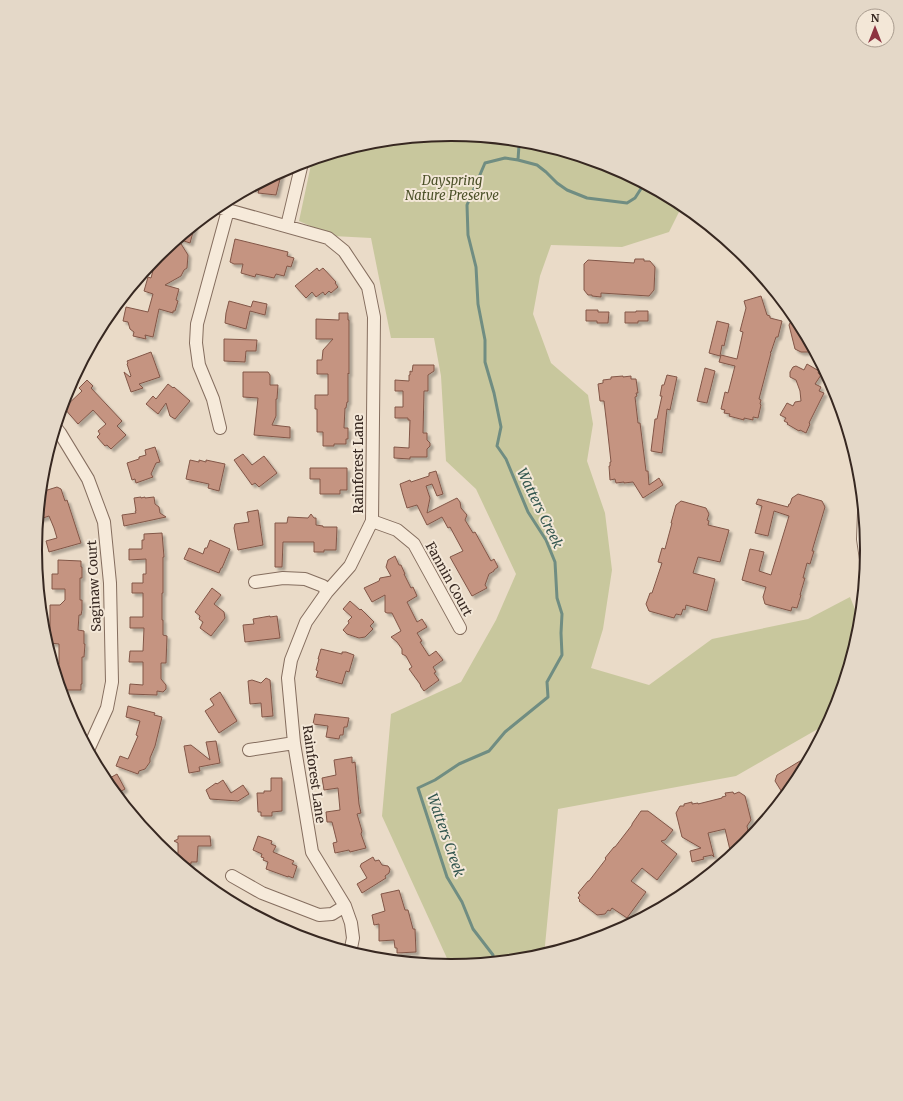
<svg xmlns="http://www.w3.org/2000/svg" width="903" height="1101" font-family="Merriweather,serif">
	<defs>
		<filter id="shadow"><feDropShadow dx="3" dy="3" stdDeviation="1" flood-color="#0004"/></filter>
	</defs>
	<rect width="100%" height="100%" fill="#eadbc8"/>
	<!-- green -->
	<path fill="#c8c79d" d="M452,134L533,142L611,166L683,204L669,232L622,247L551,245L540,276L533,314L551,363L588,395L593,424L587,461L605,513L612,570L603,629L591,668L649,685L712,639L808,619L850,597L861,624L860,632L836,710L830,722L736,776L558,809L544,956L533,959L451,967L382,816L391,714L461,682L496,620L516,574L476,489L446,461L441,376L434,338H391L371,238L333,236L299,221L312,160L370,142Z"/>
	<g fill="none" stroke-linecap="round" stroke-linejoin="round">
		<!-- stream -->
		<path stroke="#708d82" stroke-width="3" d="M517,140L519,145L518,160
			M492,963L493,955L473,929L462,902L447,877L418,788L435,780L459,764L489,751L505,732L548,697L547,682L562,655L561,633L562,614L557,598L555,562L546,540L528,512L506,459L497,446L501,427L494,393L485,362V340L478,304L476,267L468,235L467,205L485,163L505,158L518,160L537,165L546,172L557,183L567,190L587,198L627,203L635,198L644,184"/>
	</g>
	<!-- building -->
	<path fill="#c59481" stroke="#825647" filter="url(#shadow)" d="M282,171L276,195L258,193L259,190L250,188Z
		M195,225L190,243L178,239L188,255L187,268L184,270L181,276L165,285L179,289L176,300L178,301L175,311H173V313L159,309L153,337L145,335L146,339L133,336L134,332L130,329L128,322L123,321L126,307L148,312L153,294L144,291L148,277L151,278L156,259L162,261L165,249Z
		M235,239L288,252L287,256L294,258L291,267L287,266L284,276L276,274L274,278L256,274L255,277L241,273L243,264H234L230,262Z
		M635,259H644V261H650L655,267L654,290L649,296L601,293V297L592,296V295H588L584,290V264L588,260L634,263Z
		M317,268L319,271L323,268L336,282L335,283L338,287L331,293L329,291L325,295L323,292L316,297L312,292L306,298L295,286Z
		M761,296L767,315L770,316V318L782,321L778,337H776L771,352H770L771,353L759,399L761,400L760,404L761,405L758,418L753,417V420L744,418V420L729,416L730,414L724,413L725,410L721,409L725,392L728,393L735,366L719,362L721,355L737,359L743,332L740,331L746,308L744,301Z
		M229,301L251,307L253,301L267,304L265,315L250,311L246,329L225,323L226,313Z
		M586,310H598V312H609L608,323H597V321H586Z
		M636,311H648V321H638V323H625V312H636Z
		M339,313H348V320H349V374L348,373V402H347L346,408H345L344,428H348V439H346V444H334V446H323V432H317V409H315V395H328V374H317V360H322L323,350L333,339H316V319L339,320Z
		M797,318L798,319L816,352H801L795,349L789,325L792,319Z
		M717,321L729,324L724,346L722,345L720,356L709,353Z
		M224,339L257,340L256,351H246L245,362L224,361Z
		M151,352L160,377L139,384L143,388L131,392L124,372L130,377L131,376L127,364L128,363L127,361Z
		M807,364L819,371L818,373L821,375L815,384L821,387L819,391L824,393L809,423L810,424L806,433L800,430L799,431L787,424L788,423L784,421L786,418L780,415L787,403L793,406L795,402L801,401L800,391L796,380L790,377V372L793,367L796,366L804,370Z
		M413,365H434V371L428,375V391H424L423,433H427V440L430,443V446L427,449V457H410V459L394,458V447L409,448L410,420H408V418H395V407H403V391H395V380L409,381V375H410V371L412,372Z
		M705,368L715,371L707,403L697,401Z
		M243,372H268L270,375V385H278L277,399H276V416L272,425L290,427V438L254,435L258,398L243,397Z
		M667,375L677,377L670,410L667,409L662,453L651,451L655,419H657L662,396H660L662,385H664Z
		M623,376V377L631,376V379H636L638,393H636L637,396L635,397L638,423H640L646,471H648L649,485L659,478L663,485L643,498L633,482L624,483V482L616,483L615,479L610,480L609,466H610V462H611L608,435L604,401H600L598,384L603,383V380L611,379V377Z
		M87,380L93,386L91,388L122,421L117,426L126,435L111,449L107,445L105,446L97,437L100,434L98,431L106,424L93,410L78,424L64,408L82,391L79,388Z
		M168,384L173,388L174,387L190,401L175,419L170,416L166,403L158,414L146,404L153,396L156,399Z
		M155,447L160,462L156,463L151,474L153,477L136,483L135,479L132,480L127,463L139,459V457L146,455L145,450Z
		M243,454L252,465L264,456L277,473L259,487L255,483L252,485L234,460Z
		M190,460L199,462V460L206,462V460L225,464L219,491L208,488L209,484L186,479Z
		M310,468H347V490H340V494H320V479H310Z
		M436,471L443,494L437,496L432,484L426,486L430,498L427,513L457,498L460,502L461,508L467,515L465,520L473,533L475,532L491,561L494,559L498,567L494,570V571L489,574L485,585L487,588L472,596L450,557L463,551L450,527L448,528L442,517L427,525L417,505L407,508L403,495L400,484L410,480L411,482L429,476V473Z
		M57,487L61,489L65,501L67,500L81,543L49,552L46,541L57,538L54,528L49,516L40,519L39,514L41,492Z
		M798,494L822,501L825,507L812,551H814L810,564L807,563L803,578H805L800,595H801L797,608L792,607L791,611L765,604L763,597L766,587L742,580L750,549L764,552L759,571L771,575L789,516L774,511L768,536L755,533L762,506L756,504L758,499L788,507L789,504H790L792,498Z
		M141,497V498L145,497V498L154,497L155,504L159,507L160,513L166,517L124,526L122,515L136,513L135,511H136L134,498Z
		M681,501L706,508L709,514L707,520L709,521L708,525L729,530L720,562L698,557L693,573L715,579L707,611L686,605L685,610L683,609L681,615L676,614L674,618L649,611L646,604L650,593H652L662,563L658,562L662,548L665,549L672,523H671L676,505Z
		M258,510L263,545L238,550L234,528L235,524L249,522L247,512Z
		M311,514L314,518H316V525L323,526V527H337L336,550H324V552H314V542H283L282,567H275V523H287L288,517L308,518Z
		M162,533L164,557H163V593H162V620H163V635L167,636L166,663H161V679L166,685V689L163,692L157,691V695L129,694L130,684L143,685V662H129L130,651H143L144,628H130V617H143V593H132V583H143V574H146V559L129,560V549H142V540H144V534Z
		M210,540L230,549L222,568H221L219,573L184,559L189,548L203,554L205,548H207Z
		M395,556L399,565H401L405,574H404L411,588L413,587L417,596L407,602L417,622L422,619L427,627L417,633L422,641L420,642L429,656L436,651L443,660L433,667L436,672L434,673L439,680L424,691L421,687L420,684L409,669L412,667L406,656L402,654V649L397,642L391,637L401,631L392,613H387L385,612V595L372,602L364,588L379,581L380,578L391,576L386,567L388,560Z
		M58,560L81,561V567H82V578H80V600H82V610L81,615H79L78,630L84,631V644H85L84,657H82V684H81V690H63L62,687V679H57L53,664H59V644L50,643V605H60L65,600V589H52V574H58Z
		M212,588L221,595L214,604L224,612L225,618L211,636L200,628L203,622L199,619L200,616L195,612Z
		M350,601L360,610L361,609L374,622L370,626L373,629L365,637L359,638L347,634L343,630L349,623L348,621L352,617L343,609Z
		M270,616V617L277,616L280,638L245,642L243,625L254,624L253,619Z
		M321,649L342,654V652H346L354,655L349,672L346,671L342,684L316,677L318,671L316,670L319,659H318Z
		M266,678L270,680L273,716L262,717L261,703L250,704L248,681L252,680L261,683Z
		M220,692L237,721L219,733L205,711L214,705L210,699Z
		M128,706L155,713L154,715L162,717L155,746L150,758V762L145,769L139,771L138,774L116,766L120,756L128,759L138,736L136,735L140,721L126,717Z
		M315,714L349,718L347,727H344L343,735H340L339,739L326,737L328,726L313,724Z
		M216,741L220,763L199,767L200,771L189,773L184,746L191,745L210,760L206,742Z
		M352,757V763L355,762L359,804L361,813L357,814L362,831L361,834L366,848L350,852L349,850L335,853L333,843L337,842L332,822H327L326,812L340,810L338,788L324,790L322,778L336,775L334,760Z
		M800,761L808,762L798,782L785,797L775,781L777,775Z
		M117,774L125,789L116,794L108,779Z
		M271,778H282V811L272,812V816H261V812H258L257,793H264V791H271Z
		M223,780L231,793L243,785L249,794L238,801L210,799L206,790L216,783L217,784Z
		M733,792L734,794L739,792L745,796L751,820L747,826L750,840L744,847L730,850L725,829L708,833L714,857L712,855L703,857L704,859L692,862L690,851L701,848L682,837L676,813L680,806H684V804L692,802V804L698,803V804L722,798V797L726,796L725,793Z
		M641,811H648L673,830L665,840L661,841L677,854L657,880L642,868L631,881L646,892L627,918L612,908L610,911L608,910L605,914L597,915L579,901L580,900L578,898L580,895L578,893L588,881H589L606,859L605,858L614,847H615L632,825V824L634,821Z
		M178,836H210L211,846H198L197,862H191V864H180L178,862V859L174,857L178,853V843L174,841L178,839Z
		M258,836L272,841L271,844L276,846L273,852L294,861L292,864L297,866L293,878L288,876V877L266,869L268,862L263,860L264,858L261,857L262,854L253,850Z
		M373,857L375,861L379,860L382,865L388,866L390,869L389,873L385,876L386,878L362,893L357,884L367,878L360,866L361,865V864Z
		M399,890L405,910H408L413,929H415L416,952L397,953V948H395L394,940L379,941V924L374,925L372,915L385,911L381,894Z"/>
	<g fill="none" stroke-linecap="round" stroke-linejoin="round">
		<defs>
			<path id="minor" d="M217,207L328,238L344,251L368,287L374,317L372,521L350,566L327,592L306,622L291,660L288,678L294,743L312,852L345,906L351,923L353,938L350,953
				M287,226L302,163
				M56,428L60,433L88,479L104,522L110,583L112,682L107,708L88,750
				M220,428L213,399L199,365L196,343L197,324L228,210
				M864,513L863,539L867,566
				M372,521L397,530L414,544L460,628
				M255,582L283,578L305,579L323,586L327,592
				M249,750L294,743
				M232,876L262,893L319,915L332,914L345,906"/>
		</defs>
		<!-- minor casing -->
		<use href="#minor" stroke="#856e5f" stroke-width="14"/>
		<!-- minor -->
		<use href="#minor" stroke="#f6eada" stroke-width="12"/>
	</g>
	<g text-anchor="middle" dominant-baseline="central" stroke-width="4" stroke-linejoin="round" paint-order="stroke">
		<!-- park labels -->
		<g font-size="13" font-style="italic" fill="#4c5129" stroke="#f3e7d7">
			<text x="452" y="180">Dayspring<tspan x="452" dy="15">Nature Preserve</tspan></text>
		</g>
		<!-- street labels -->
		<g font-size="13" fill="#372821" stroke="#f3e7d7">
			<text transform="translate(358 464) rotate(-90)">Rainforest Lane</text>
			<text transform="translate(449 579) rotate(61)">Fannin Court</text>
			<text transform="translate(94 586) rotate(-93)">Saginaw Court</text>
			<text transform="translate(314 774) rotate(82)">Rainforest Lane</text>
		</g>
		<!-- water labels -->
		<g font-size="14" font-style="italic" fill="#31554e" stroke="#f3e7d7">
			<text transform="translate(540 508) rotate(64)">Watters Creek</text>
			<text transform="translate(446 835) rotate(71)">Watters Creek</text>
		</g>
	</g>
	<!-- crop -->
	<path d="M0 0H903V1101H0ZM42 550a409 409 0 1 1 818 0a409 409 0 1 1-818 0Z" fill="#e4d8c8" fill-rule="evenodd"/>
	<path fill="none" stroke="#372821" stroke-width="2" d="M42 550a409 409 0 1 1 818 0a409 409 0 1 1-818 0Z"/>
	<!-- north arrow -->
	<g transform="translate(875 28)"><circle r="19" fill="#f3e7d7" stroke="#a89b8e"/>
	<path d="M0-3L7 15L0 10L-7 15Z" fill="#8e3441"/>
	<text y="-6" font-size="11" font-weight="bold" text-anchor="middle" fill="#372821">N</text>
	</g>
</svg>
